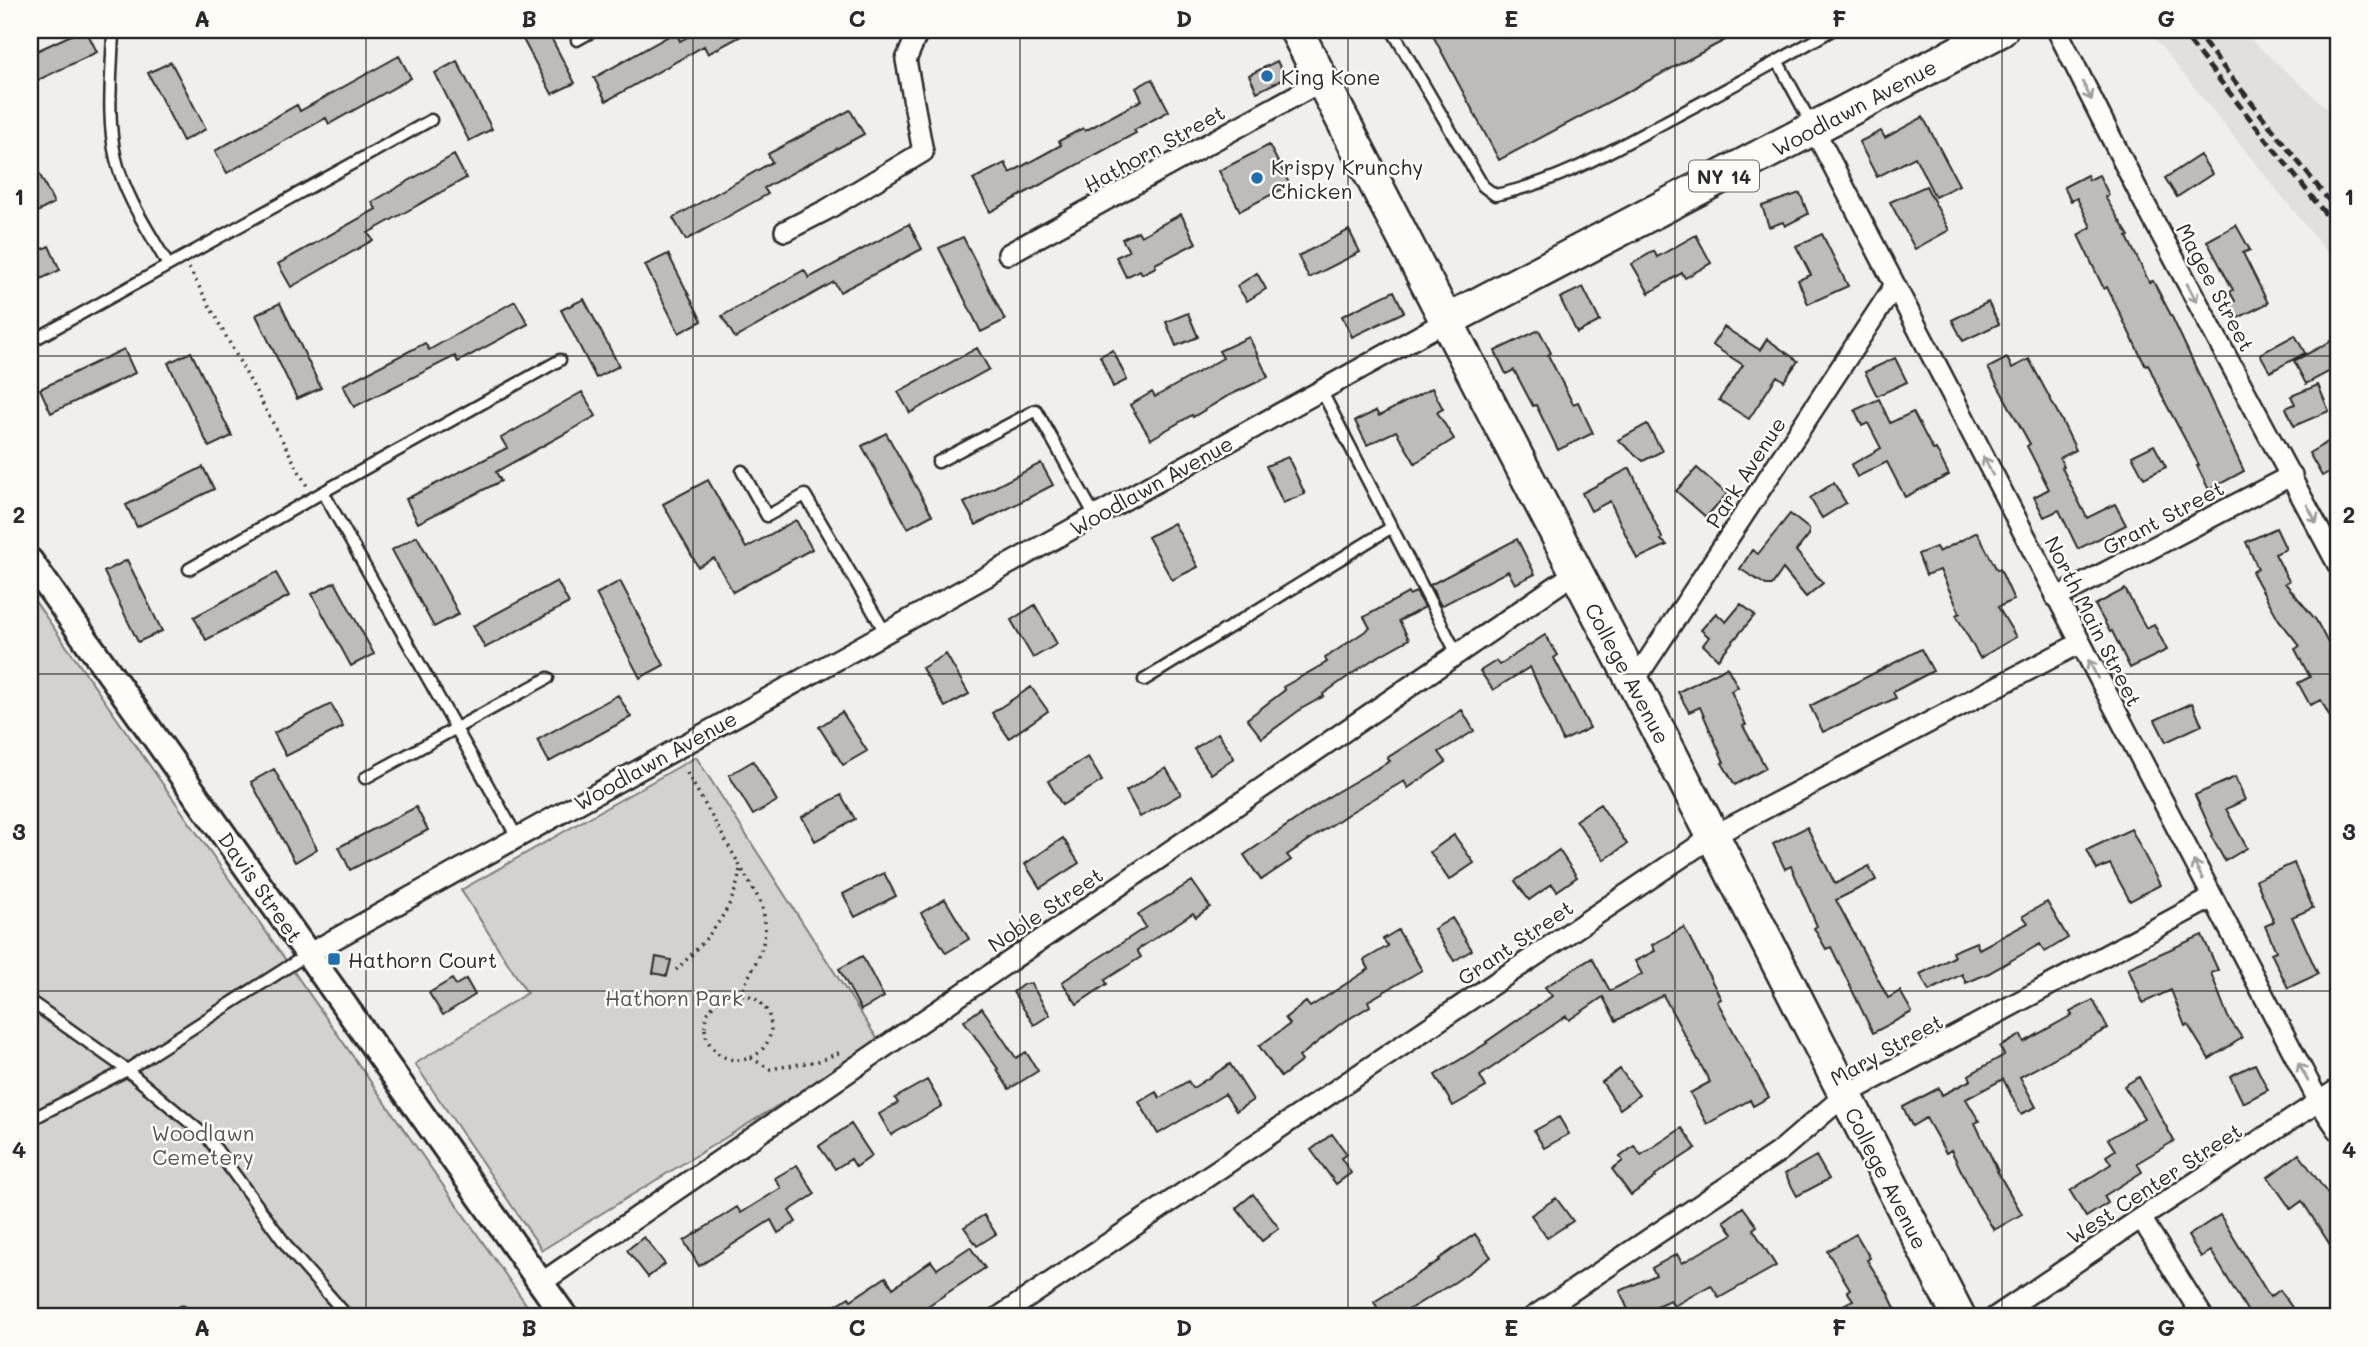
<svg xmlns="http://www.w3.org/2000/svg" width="2368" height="1347" font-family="Mali,sans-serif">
	<rect width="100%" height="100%" fill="#f0efeb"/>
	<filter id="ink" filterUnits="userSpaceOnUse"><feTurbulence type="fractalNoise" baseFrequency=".0143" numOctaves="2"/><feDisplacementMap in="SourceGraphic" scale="14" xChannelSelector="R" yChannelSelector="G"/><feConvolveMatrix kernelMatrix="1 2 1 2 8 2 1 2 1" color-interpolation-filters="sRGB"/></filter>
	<g filter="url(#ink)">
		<!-- built -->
		<path fill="#e1e0dc" d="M2148,30H2240L2338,118V266Z"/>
		<!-- green -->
		<path fill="#d3d2cf" stroke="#7f7e7d" stroke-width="2" d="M30,594L535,1317H30Z
			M696,757L880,1043L542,1250L415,1064L527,993L461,890Z"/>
		<!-- building -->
		<path fill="#bdbcb8" stroke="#2b2b2b" stroke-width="2" d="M82,30H86L97,52L30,84V54Z
			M518,30H547L575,83L552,94Z
			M695,30H752L708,54L704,46L606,101L594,78L676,32L680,41L696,32Z
			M1430,30H1501L1505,38L1521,30H1744L1499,160Z
			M399,56L411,78L329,124L326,118L227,173L215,151L297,105L300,111Z
			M457,61L492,129L469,141L435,73Z
			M1277,61L1285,78L1257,92L1249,75Z
			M171,62L206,129L183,141L148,73Z
			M1152,79L1169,111L1134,130L1136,133L990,212L973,179L1005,163L1010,173L1061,145L1059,141L1083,128L1085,131L1142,100L1136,88Z
			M850,110L864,134L764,188L768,194L686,240L673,218L772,162L768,154Z
			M1923,117L1959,185L1935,197L1915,157L1877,177L1859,142L1881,131L1885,138Z
			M1269,145L1290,185L1240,211L1219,171Z
			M30,155L54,203L30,216Z
			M454,155L466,178L368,233L373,240L291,287L278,264L376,209L372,202Z
			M2200,155L2212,174L2177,197L2165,178Z
			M2087,175L2089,180L2099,175L2109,195L2105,197L2129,236L2127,237L2149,282L2153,281L2173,319L2244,471L2209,490L2197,466L2199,465L2165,402L2148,364L2145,365L2107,287L2104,289L2078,235L2091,227L2077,198L2071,201L2064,187Z
			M1926,186L1949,230L1915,249L1890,202Z
			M1800,193L1808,214L1785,226L1783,222L1769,227L1762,206Z
			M1181,214L1196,243L1155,264L1156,267L1142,274L1140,270L1126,277L1116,257L1129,251L1122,239L1138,231L1141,236Z
			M909,224L922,249L840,292L834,282L735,338L722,316L804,270L809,278Z
			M2236,225L2250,250L2243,253L2268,303L2238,318L2230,304L2235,301L2230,292L2233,290L2207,241Z
			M1349,230L1360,252L1309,278L1298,256Z
			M1822,234L1848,286L1808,304L1798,280L1811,275L1796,246Z
			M1696,235L1711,263L1685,278L1682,273L1649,293L1632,264L1654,251L1657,257Z
			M963,237L1005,320L981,332L939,248Z
			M49,246L60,270L30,284V255Z
			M668,254L702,321L679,333L645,265Z
			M1257,273L1266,289L1247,301L1237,286Z
			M1583,287L1600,321L1577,333L1560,298Z
			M1394,291L1404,312L1352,337L1342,316Z
			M584,299L619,366L596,378L561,310Z
			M515,301L528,324L458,362L455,356L354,407L343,385L425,343L429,350Z
			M1988,302L1999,324L1963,341L1952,320Z
			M280,303L321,388L297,399L256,315Z
			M1188,313L1198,337L1176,346L1166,322Z
			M1724,327L1760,350L1767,339L1798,361L1784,381L1777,376L1749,419L1719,400L1743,365L1712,345Z
			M1539,330L1551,353L1548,355L1573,404L1578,402L1593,433L1558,450L1536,405L1533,406L1514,370L1506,374L1495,351Z
			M2295,335L2305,353L2270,372L2260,354Z
			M1249,337L1268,377L1226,397L1193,417L1192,415L1151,439L1130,405L1152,392L1155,397L1223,358L1219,351Z
			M2333,340L2338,349V367L2306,384L2294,361Z
			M977,348L989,369L910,413L898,392Z
			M124,349L135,373L51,413L40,389Z
			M1113,350L1127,380L1113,387L1100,356Z
			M191,352L232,436L209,447L168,363Z
			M1895,358L1907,382L1877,396L1865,372Z
			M2007,358L2012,368L2029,359L2061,419L2076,450L2060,458L2064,467L2062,468L2087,518L2115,504L2126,525L2078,549L2059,510L2044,517L2034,497L2049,489L2027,446L2030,444L1988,368Z
			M2318,385L2329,411L2294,426L2286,408L2295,404L2291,396Z
			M1432,388L1443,409L1437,412L1454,439L1415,463L1396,431L1367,445L1355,421L1376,411L1379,416Z
			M582,392L596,416L496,472L501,481L418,523L406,499L507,448L501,438Z
			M1879,399L1890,423L1913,412L1933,450L1936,449L1949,475L1905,497L1887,462L1857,477L1851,465L1881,448L1868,423L1862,426L1855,410Z
			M1647,424L1662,451L1643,461L1618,440Z
			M886,433L932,515L908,528L862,446Z
			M2338,436V467L2322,476L2309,453Z
			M2154,445L2166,467L2144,478L2132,456Z
			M1288,457L1305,494L1283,503L1266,466Z
			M1041,463L1053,485L976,525L964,503Z
			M203,467L214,489L137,527L126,505Z
			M1630,468L1662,538L1661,540L1667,545L1637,559L1610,501L1591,511L1582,493Z
			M1697,468L1727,494L1706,517L1676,491Z
			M708,480L746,548L796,520L812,549L733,592L714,558L698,567L663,504Z
			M1834,483L1846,503L1822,518L1810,498Z
			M1790,514L1809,529V535L1796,551L1823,583L1806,597L1783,569L1772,585H1766L1740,569L1752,550L1758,554Z
			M1174,523L1198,567L1172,580L1148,537Z
			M2276,528L2286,549L2275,554L2289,581L2285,583L2316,620L2338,662V732L2321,700L2310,705L2298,683L2310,677L2295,649L2300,646L2279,620L2252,572L2258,569L2246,542Z
			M1977,532L1997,570L2000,569L2014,600L1998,607L2016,637L1980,658L1956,615L1960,613L1940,570L1926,575L1918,554L1936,547L1939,552Z
			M417,536L459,614L434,627L392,550Z
			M1517,539L1535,574L1515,584L1508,571L1441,606L1430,585Z
			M127,560L162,631L138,642L104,572Z
			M276,573L289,596L206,640L194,617Z
			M557,581L569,603L485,648L473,626Z
			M620,581L664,665L640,678L596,594Z
			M335,582L374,654L351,666L312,594Z
			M2125,589L2146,628L2154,624L2167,650L2130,668L2112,631L2110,632L2095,605Z
			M1416,592L1425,607L1399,621L1409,639L1372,660L1323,694L1324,696L1301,709L1262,738L1247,719L1285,690L1283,687L1327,662L1325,658L1370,628L1364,617L1408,593L1409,595Z
			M1741,604L1755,615L1718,659L1703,645L1709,637L1701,630L1716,613L1726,622Z
			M1035,605L1057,644L1033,658L1011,620Z
			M1545,635L1558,655L1554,658L1590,728L1563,741L1530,667L1493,690L1480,671L1496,661L1499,665Z
			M1921,649L1933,671L1893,692L1896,698L1823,732L1810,706Z
			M946,654L969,694L945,707L922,668Z
			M1727,667L1738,687L1731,691L1746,725L1743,726L1766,768L1735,785L1722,763L1724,762L1700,707L1689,712L1678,692Z
			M1031,687L1048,711L1009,738L992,713Z
			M618,695L631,717L549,762L537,740Z
			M2192,703L2202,725L2166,742L2155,720Z
			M331,704L343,727L286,756L274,733Z
			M1462,710L1474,731L1439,752L1446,762L1408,788L1404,781L1351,812L1287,855L1291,860L1261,880L1244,855L1333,794L1390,761L1387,758Z
			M842,712L867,751L843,765L819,727Z
			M1218,733L1234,758L1211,774L1194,749Z
			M1088,757L1102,781L1062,805L1048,781Z
			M753,761L777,801L753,815L729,775Z
			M1166,768L1181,794L1140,817L1126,791Z
			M274,769L317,849L295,862L251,782Z
			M2235,777L2245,800L2226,809L2247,848L2225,861L2211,836L2213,835L2195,795Z
			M841,795L855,819L815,841L802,817Z
			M1600,804L1627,844L1604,860L1576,820Z
			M416,807L428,830L350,870L339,847Z
			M1807,827L1835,884L1869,866L1876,880L1836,900L1888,998L1900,991L1912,1012L1873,1033L1831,947L1826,949L1814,928L1817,926L1791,866L1785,869L1773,844Z
			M2131,829L2160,885L2130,901L2110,864L2097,870L2087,850Z
			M1454,835L1474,863L1449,880L1430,852Z
			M1063,838L1079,863L1040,888L1025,864Z
			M1559,850L1577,877L1557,891L1552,884L1529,900L1515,881Z
			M2294,863L2313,908L2292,917L2318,974L2288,988L2271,953L2276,951L2265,926L2274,922L2256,880Z
			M884,873L896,896L855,917L843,894Z
			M1192,881L1210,907L1196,917L1193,913L1137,950L1141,957L1105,980L1107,984L1077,1004L1062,982L1146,927L1138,915Z
			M945,899L969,939L946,953L921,913Z
			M2047,902L2068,938L2045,952L2040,944L1989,973L1966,983L1962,974L1929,991L1920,974L1954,957L1952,952L1976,942L1979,949L2028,923L2023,916Z
			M1452,918L1472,950L1454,961L1434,929Z
			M1684,927L1721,999L1717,1001L1769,1097L1753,1106L1750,1100L1707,1124L1690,1093L1710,1082L1663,995L1616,1021L1603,997L1569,1020L1566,1016L1480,1076L1486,1087L1453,1106L1435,1075L1487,1043L1486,1042L1552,996L1545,987L1592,958L1610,991L1642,974L1635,961L1655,951L1652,945Z
			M1398,930L1422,970L1368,1001L1370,1006L1339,1025L1299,1057L1302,1061L1281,1077L1259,1046L1290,1024L1285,1018L1306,1002L1310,1007L1369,969L1364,960L1388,946L1383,939Z
			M2202,935L2218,970L2211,973L2228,1017L2242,1038L2209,1059L2188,1025L2185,1026L2171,990L2143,1003L2128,968Z
			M862,956L884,997L861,1010L839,969Z
			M656,957L671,960L667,976L653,973Z
			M452,979L456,985L466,979L475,995L443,1015L429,993Z
			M1024,984H1031L1050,1015L1034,1025L1013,992Z
			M2093,1000L2108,1028L2020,1077L2036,1107L2021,1114L2003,1079L1966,1099L1979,1121L1975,1123L1998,1171H1997L2022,1214L1994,1230L1977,1203L1951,1150L1946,1153L1926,1118L1912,1126L1903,1107L1939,1088L1942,1095L1971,1080L1969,1075L2004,1055L2000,1047L2021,1035L2024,1042L2072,1015L2070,1012Z
			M982,1008L1016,1058L1026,1052L1038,1071L1009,1089L997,1070L998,1069L964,1021Z
			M1230,1064L1253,1100L1236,1111L1225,1094L1158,1134L1139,1102L1156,1092L1160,1098L1188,1081L1193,1088Z
			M2255,1064L2268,1090L2243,1103L2230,1076Z
			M1620,1069L1639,1095L1620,1109L1602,1082Z
			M2139,1077L2174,1141L2137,1163L2142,1172L2104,1196L2108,1203L2086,1217L2070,1191L2111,1164L2106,1156L2115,1150L2108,1139L2144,1118L2124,1086Z
			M927,1080L942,1106L891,1135L879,1114L898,1103L895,1098Z
			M1559,1117L1569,1134L1544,1148L1534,1131Z
			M851,1124L872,1156L856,1167L851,1159L835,1169L819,1146Z
			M1682,1128L1696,1148L1655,1175L1656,1177L1631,1195L1612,1169L1623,1161L1620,1157L1634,1146L1641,1155Z
			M1332,1134L1347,1154L1341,1158L1351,1173L1336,1184L1311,1150Z
			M2299,1154L2332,1200L2338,1196V1257L2302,1201L2291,1209L2268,1177Z
			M1816,1156L1829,1179L1797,1196L1785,1174Z
			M797,1165L815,1194L789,1211L796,1222L778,1233L771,1220L699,1266L684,1241L737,1207L741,1213L781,1188L775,1178Z
			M1253,1194L1279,1228L1262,1241L1236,1208Z
			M1556,1198L1573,1221L1547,1238L1531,1215Z
			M1743,1207L1757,1226L1753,1229L1776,1266L1719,1298L1711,1285L1674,1306L1670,1300L1631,1317L1620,1291L1656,1275L1652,1268L1677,1254L1682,1263L1733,1234L1724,1221Z
			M984,1215L996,1234L977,1246L964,1227Z
			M2220,1215L2270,1297L2280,1290L2293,1309L2280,1317H2251L2211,1251L2201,1257L2188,1236Z
			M1475,1234L1491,1257L1455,1282L1396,1317H1383L1374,1302L1440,1260L1439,1259Z
			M1856,1234L1870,1258L1867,1260L1888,1293L1899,1317H1821L1853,1300L1847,1291L1850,1289L1827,1251Z
			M644,1237L665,1264L648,1277L627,1250Z
			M970,1247L985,1268L911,1317H817L849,1297L851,1300L886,1277L893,1288L931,1261L937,1269Z"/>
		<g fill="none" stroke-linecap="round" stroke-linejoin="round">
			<defs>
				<path id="service" d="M113,30C112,72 106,118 116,159C125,197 149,231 168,265
					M1392,30L1483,186L1495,195C1556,183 1609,152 1663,123C1719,93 1776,63 1832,30
					M577,40L595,30
					M1778,62L1812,125
					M30,342L431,120
					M1321,390L1457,654
					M938,462L1036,410L1095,516
					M742,471L767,516L805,495L885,632
					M323,492L517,837
					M189,569L323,492L560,360
					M1144,680L1392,527
					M365,778L548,678
					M30,1001L127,1070L208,1138L292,1253L348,1317
					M30,1120L127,1070L308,954
					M178,1317L182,1312L191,1317"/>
				<path id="minor" d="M2057,30L2139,193L2338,565
					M1814,129L2319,1102L2338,1130
					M785,231L826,210L923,152L906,60L917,34L923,30
					M1008,254L1322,81
					M2056,598L2292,475
					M1633,683L1895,285
					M308,954L1446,321
					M2141,1218L2203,1317
					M541,1283L1575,573
					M999,1317L1713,836L2080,643
					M1533,1317L1780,1151L1845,1095L2212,898
					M1995,1317L2141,1218L2338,1089"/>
				<path id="tertiary" d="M30,561L565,1317"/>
				<path id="primary" d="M1296,30L1713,836L1959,1317
					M1446,321L2001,30"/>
			</defs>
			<!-- service casing -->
			<use href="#service" stroke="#2b2b2b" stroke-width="15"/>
			<!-- minor casing -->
			<use href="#minor" stroke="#2b2b2b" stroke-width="24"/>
			<!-- tertiary casing -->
			<use href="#tertiary" stroke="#2b2b2b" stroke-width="30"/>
			<!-- primary casing -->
			<use href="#primary" stroke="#2b2b2b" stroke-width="37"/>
			<!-- path -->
			<path stroke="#2b2b2b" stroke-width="3.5" stroke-dasharray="2 5" stroke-linecap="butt" d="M189,268L307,486
				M687,773L760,901C774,940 756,959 741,993
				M676,970C705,942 736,909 740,868
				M705 1027a33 33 0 1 1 66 0a33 33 0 1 1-66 0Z
				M751,1058L770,1069L818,1061L841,1052"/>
			<!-- service -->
			<use href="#service" stroke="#fdfcf7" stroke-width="10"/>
			<!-- minor -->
			<use href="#minor" stroke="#fdfcf7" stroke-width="19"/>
			<!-- tertiary -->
			<use href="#tertiary" stroke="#fdfcf7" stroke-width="24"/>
			<!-- primary -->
			<use href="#primary" stroke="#fdfcf7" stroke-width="32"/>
			<!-- rail -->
			<path stroke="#2b2b2b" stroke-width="5" stroke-dasharray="10 5" stroke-linecap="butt" d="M2180,30L2338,230
				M2194,30L2338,212"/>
		</g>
		<!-- one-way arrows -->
		<defs><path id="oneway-shaft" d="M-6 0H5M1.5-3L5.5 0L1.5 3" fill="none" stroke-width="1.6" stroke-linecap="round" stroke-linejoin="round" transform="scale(1.75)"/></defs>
		<g stroke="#9e9e9b">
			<use href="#oneway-shaft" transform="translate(2087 91) rotate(63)"/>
			<use href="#oneway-shaft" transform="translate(2192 293) rotate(62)"/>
			<use href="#oneway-shaft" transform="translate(1988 466) rotate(-117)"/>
			<use href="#oneway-shaft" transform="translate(2312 514) rotate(62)"/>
			<use href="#oneway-shaft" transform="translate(2093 669) rotate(-117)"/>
			<use href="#oneway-shaft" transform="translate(2198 870) rotate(-117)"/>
			<use href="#oneway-shaft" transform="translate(2303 1072) rotate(-118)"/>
		</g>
	</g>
	<!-- grid -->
	<path fill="none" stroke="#2b2b2b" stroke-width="2" stroke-opacity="0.55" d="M366,30V1317M693,30V1317M1020,30V1317M1348,30V1317M1675,30V1317M2002,30V1317M30,356H2338M30,674H2338M30,991H2338"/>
	<!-- markers -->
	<g fill="#1f6fb2" stroke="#fdfcf7" stroke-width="2.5">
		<circle cx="1267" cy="76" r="7"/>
		<circle cx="1257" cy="178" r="7"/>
		<rect x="327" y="952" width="14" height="14" rx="3.5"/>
	</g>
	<g text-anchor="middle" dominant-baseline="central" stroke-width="5" stroke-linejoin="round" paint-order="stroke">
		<!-- shield labels -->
		<rect fill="#fdfcf7" stroke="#6a6a68" stroke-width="2" x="1689" y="160.5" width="70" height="31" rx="5"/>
		<g font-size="19" font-weight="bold" fill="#2b2b2b">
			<text x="1724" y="176">NY 14</text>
		</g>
		<!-- poi labels -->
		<g font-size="21" fill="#2b2b2b" stroke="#fdfcf7" text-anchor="start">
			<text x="1281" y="76">King Kone</text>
			<text x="1271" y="166">Krispy Krunchy<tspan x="1271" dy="24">Chicken</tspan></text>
			<text x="348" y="959">Hathorn Court</text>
		</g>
		<!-- street labels -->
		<g font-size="21" fill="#2b2b2b" stroke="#fdfcf7">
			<text transform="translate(1854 107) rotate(-28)">Woodlawn Avenue</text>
			<text transform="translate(1154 148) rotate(-29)">Hathorn Street</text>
			<text transform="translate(2216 287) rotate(62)">Magee Street</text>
			<text transform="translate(1745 472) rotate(-57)">Park Avenue</text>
			<text transform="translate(1151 485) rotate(-29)">Woodlawn Avenue</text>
			<text transform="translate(2163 517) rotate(-28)">Grant Street</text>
			<text transform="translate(2094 621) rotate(63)">North Main Street</text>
			<text transform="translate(1628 673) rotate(62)">College Avenue</text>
			<text transform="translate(655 760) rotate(-29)">Woodlawn Avenue</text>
			<text transform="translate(261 887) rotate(55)">Davis Street</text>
			<text transform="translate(1045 909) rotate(-34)">Noble Street</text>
			<text transform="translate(1515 942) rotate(-34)">Grant Street</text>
			<text transform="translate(1886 1049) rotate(-29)">Mary Street</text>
			<text transform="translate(1887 1178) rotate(63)">College Avenue</text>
			<text transform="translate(2154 1183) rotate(-33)">West Center Street</text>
		</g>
		<!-- park labels -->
		<g font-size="21" fill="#555554" stroke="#fdfcf7">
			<text x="674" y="997">Hathorn Park</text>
			<text x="203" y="1132">Woodlawn<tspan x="203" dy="24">Cemetery</tspan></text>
		</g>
	</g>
	<!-- margin -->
	<rect width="2368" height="1347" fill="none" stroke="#fdfcf7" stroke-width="77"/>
	<rect x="38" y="38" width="2292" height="1270" fill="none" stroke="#2b2b2b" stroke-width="2.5"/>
	<g font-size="23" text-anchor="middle" font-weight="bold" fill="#2b2b2b">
		<text x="202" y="27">A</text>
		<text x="529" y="27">B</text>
		<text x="857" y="27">C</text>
		<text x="1184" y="27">D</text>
		<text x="1511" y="27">E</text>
		<text x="1839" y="27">F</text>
		<text x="2166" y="27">G</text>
		<text x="19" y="205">1</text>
		<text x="2349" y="205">1</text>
		<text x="19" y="523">2</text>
		<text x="2349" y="523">2</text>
		<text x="19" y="840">3</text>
		<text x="2349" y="840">3</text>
		<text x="19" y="1158">4</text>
		<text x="2349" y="1158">4</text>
		<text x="202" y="1336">A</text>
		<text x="529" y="1336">B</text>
		<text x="857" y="1336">C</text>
		<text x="1184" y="1336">D</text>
		<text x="1511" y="1336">E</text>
		<text x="1839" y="1336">F</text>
		<text x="2166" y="1336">G</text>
	</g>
</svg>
